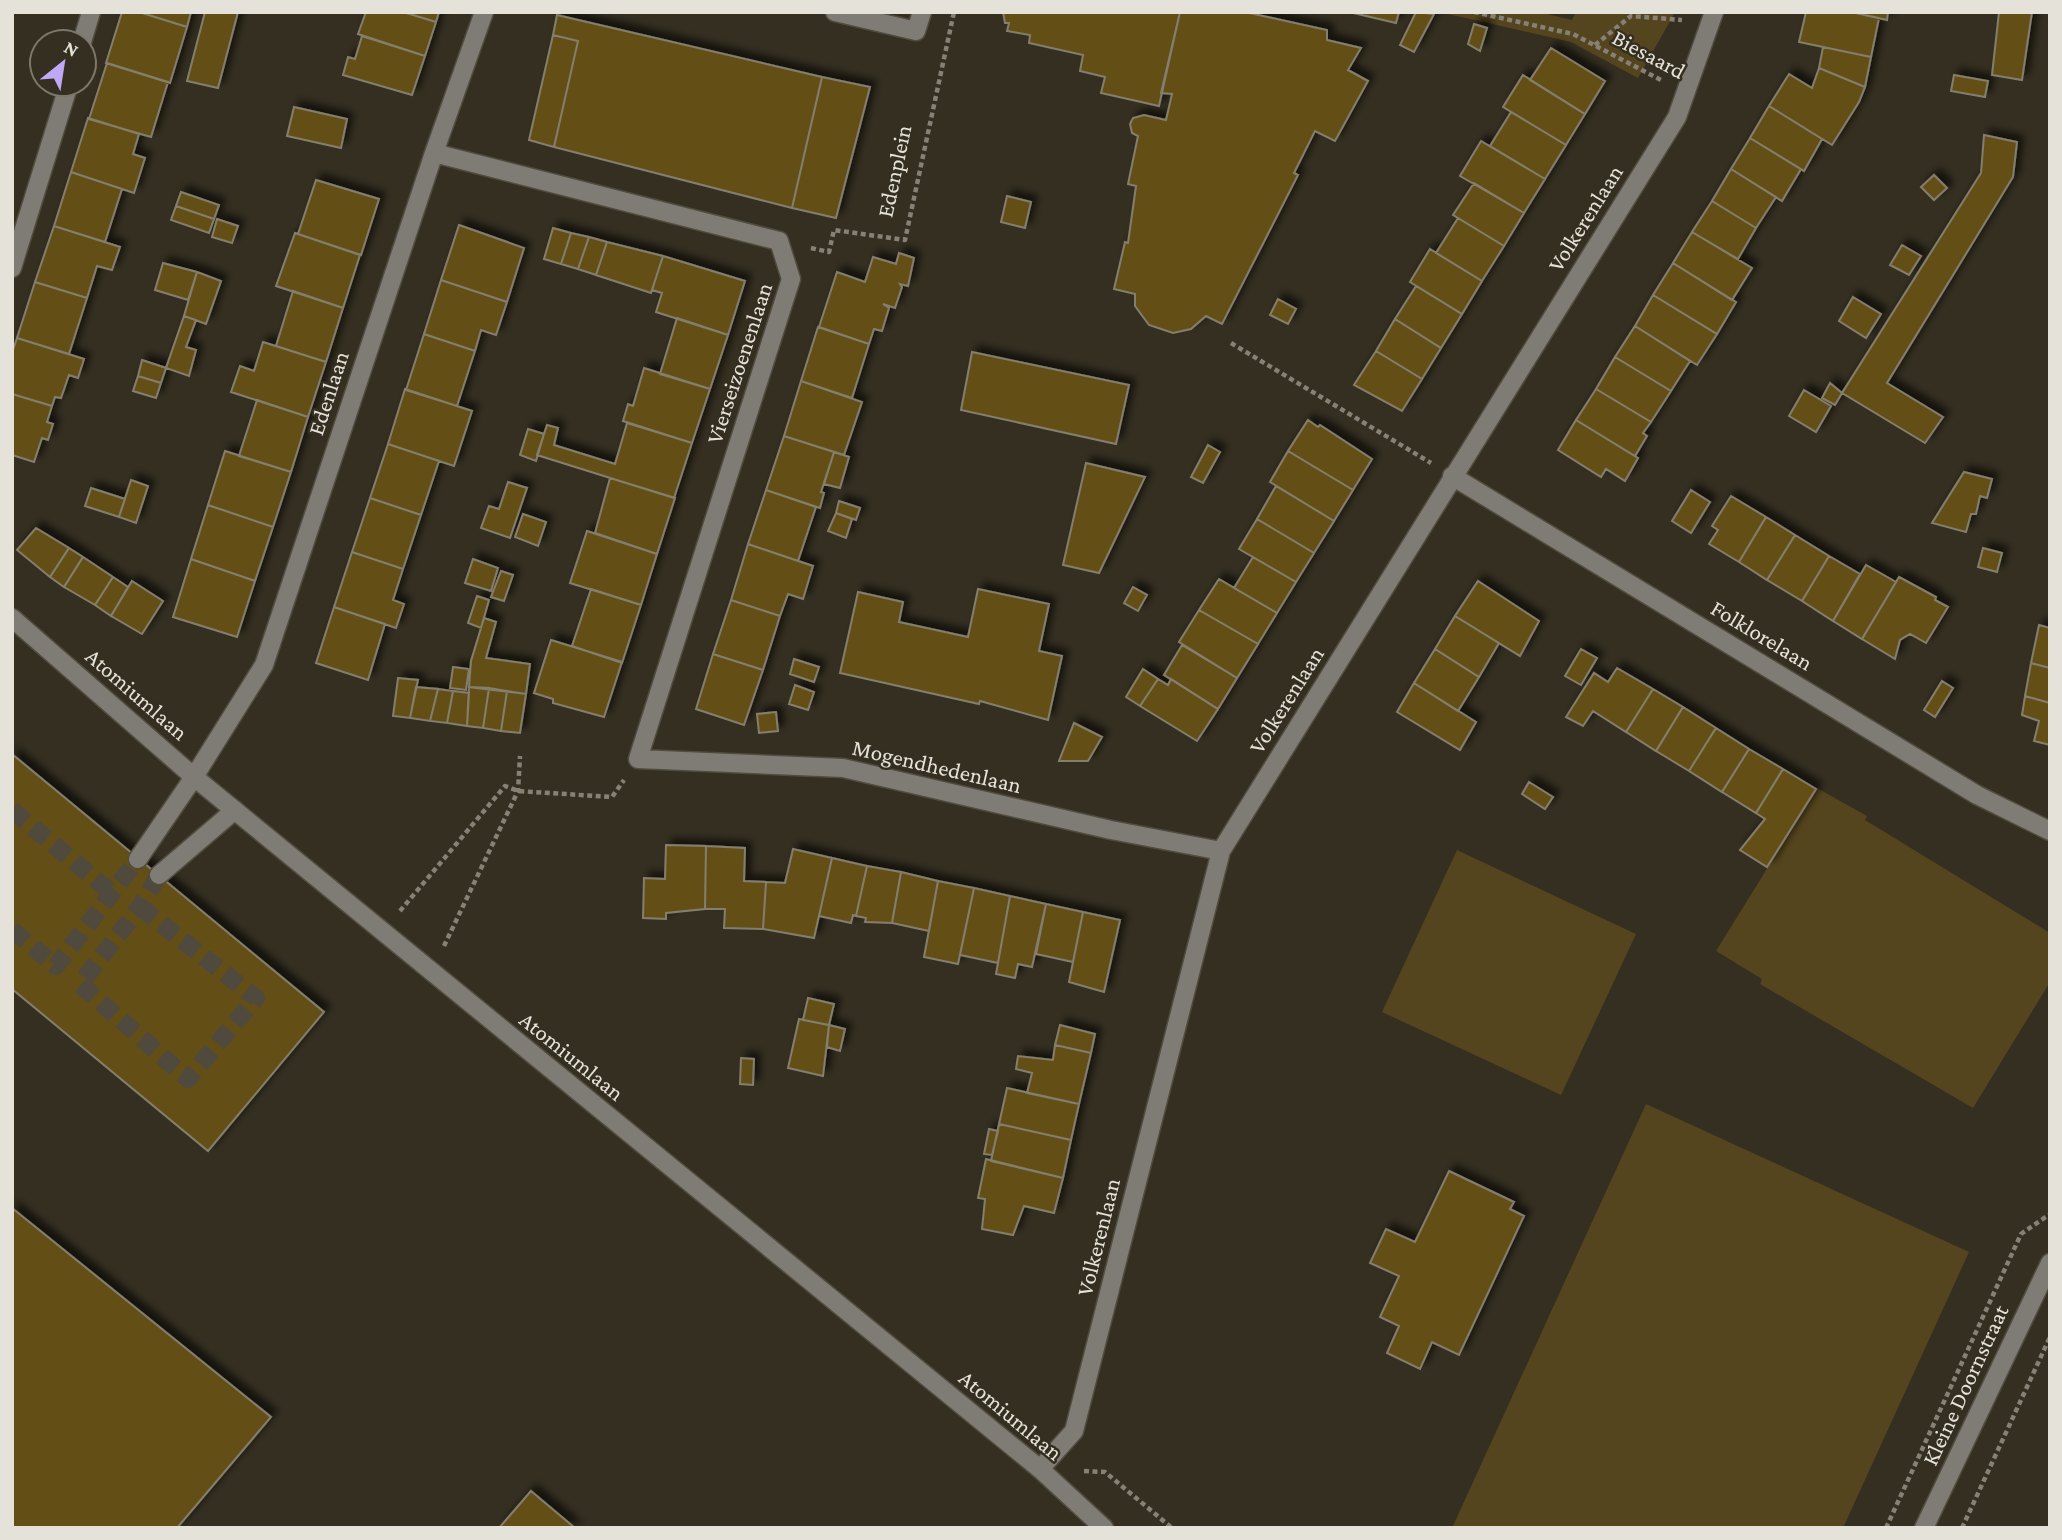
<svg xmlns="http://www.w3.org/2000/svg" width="2062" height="1540" font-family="'Crimson Pro',serif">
	<defs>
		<filter id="shadow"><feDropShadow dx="6" dy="-6" stdDeviation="3.5" flood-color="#0009"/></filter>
	</defs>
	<rect width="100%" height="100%" fill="#342f21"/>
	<!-- green -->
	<path fill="#55451e" d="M1439,12H1538L1572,20L1576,12L1674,14L1638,78L1571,42Z
		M1817,788L1867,816L1865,820L2050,933V982L1973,1108L1760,984L1762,979L1716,951Z
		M1457,850L1636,934L1561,1095L1382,1012Z
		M1646,1104L1969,1252L1843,1528H1452Z"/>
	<!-- building -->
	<path fill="#645018" stroke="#847e6e" stroke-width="2" filter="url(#shadow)" d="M122,12H139L187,27L170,83L106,63Z
		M139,12H191L187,27Z
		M205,12H238L218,88L187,81Z
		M366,12H403L436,22L425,56L358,34Z
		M403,12H439L436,22Z
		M1003,12H1180L1159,106L1101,93L1105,77L1080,71L1083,55L1029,43L1030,35L1007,31L1009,23H1005Z
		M1180,12H1245L1327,30V40L1361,48L1348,70L1368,81L1335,141L1315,131L1294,173L1298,175L1222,324L1206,316L1191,329L1173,333L1149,325L1135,306V294L1114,289L1125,242L1128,243L1136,186L1128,184L1138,136L1132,133L1130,124L1133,118L1144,115L1166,120L1172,94L1161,93Z
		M1349,12H1399L1396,23Z
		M1416,12L1434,14L1414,52L1400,45Z
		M1806,12H1851L1879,18L1871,57L1799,42Z
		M1851,12H1888L1887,20Z
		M1999,12H2032L2022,80L1992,75Z
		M557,15L822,77L792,208L554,147L578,41L553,35Z
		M1474,24L1487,28L1480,51L1468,44Z
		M553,35L578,41L554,147L529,140Z
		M362,36L425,56L412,95L343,75L348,57L355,59Z
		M1823,47L1871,57L1865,87L1819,68Z
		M1551,48L1605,81L1585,114L1530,80Z
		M107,63L168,82L151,137L89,119Z
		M1819,68L1865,87L1859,102L1832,145L1769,106L1789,74L1812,88Z
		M1523,75L1585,114L1566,145L1503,107Z
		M1954,75L1988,81L1985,97L1951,91Z
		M822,77L870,87L836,218L792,208Z
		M1769,106L1822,139L1804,171L1750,138Z
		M294,107L347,119L341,148L287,136Z
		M1511,112L1566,145L1545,179L1490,146Z
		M88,118L139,134L133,154L145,158L134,193L71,172Z
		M1984,135L2017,142L2013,177L1887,383L1943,417L1925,443L1842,393L1981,173Z
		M1750,138L1801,169L1782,201L1731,169Z
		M1481,141L1545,179L1524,213L1460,176Z
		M1731,169L1776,197L1756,228L1712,201Z
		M71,172L122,189L105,242L54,226Z
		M1934,175L1947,188L1934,200L1921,187Z
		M316,180L379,199L361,255L298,234Z
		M1474,183L1524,213L1504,246L1453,215Z
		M181,192L219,205L214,219L176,206Z
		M1007,196L1031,202L1025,228L1001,222Z
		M1712,201L1756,228L1738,259L1692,232Z
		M176,206L214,219L209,233L171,220Z
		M1458,218L1504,246L1482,281L1436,253Z
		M217,219L238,226L232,243L212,237Z
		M459,225L524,248L507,302L441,280Z
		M54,226L120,247L112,270L97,266L87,298L35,282Z
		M553,228L571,233L561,264L544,259Z
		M1692,232L1752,268L1732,300L1673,263Z
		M295,233L360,255L343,308L276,286Z
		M571,233L589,237L578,269L561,264Z
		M589,237L607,242L596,275L578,269Z
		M607,242L663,256L651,293L596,275Z
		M1902,245L1921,256L1909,275L1890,265Z
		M1430,249L1482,281L1462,314L1410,282Z
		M899,253L914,258L908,286L900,284L902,287L895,308L883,304L889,308L882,331L874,329L869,344L819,327L837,272L865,282L873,257L896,264Z
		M663,256L745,281L728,335L656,312L662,293L652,290Z
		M163,263L197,272L188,300L155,290Z
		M1673,263L1736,302L1717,334L1653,295Z
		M197,272L221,281L206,324L184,316Z
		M441,280L507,302L496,335L481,330L475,351L424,334Z
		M35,282L87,298L69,354L17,338Z
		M1416,286L1462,314L1441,348L1395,319Z
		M293,291L343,308L326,362L276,346Z
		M1653,295L1717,334L1697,365L1635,326Z
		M1853,297L1881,314L1866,338L1839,321Z
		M1278,299L1296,309L1288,324L1270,315Z
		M184,316L196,320L186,347L196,350L189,376L166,368Z
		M677,318L728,335L710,389L660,374Z
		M1395,319L1441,348L1422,379L1376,351Z
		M1635,326L1690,361L1671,391L1615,357Z
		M818,327L869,344L852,398L801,381Z
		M424,334L475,351L457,406L406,390Z
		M17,338L84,359L78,378L69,375L61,398L55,397L52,406L12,394V353Z
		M263,342L326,362L308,417L231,392L240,366L254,371Z
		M1376,351L1422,379L1402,411L1354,385Z
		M972,352L1129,385L1116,444L961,410Z
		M1615,357L1671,391L1651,422L1596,389Z
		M142,360L166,368L161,383L138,376Z
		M644,368L710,389L692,443L623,421L628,404L633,406Z
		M138,376L161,383L156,398L133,391Z
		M801,381L862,402L844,455L784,436Z
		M1830,383L1842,393L1835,405L1822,398Z
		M405,389L472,411L454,466L388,444Z
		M1596,389L1651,422L1643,433L1647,436L1635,456L1576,420Z
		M1804,390L1831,406L1816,432L1789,416Z
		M12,394L52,406L47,422L53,424L48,440L42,438L34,462L12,455Z
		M257,400L308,417L291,472L239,456Z
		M1308,420L1318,427L1320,425L1372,459L1353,490L1288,451Z
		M1576,420L1638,458L1625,481L1606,469L1601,477L1558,450Z
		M627,423L692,443L674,498L537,455L547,425L558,428L554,445L615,464Z
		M528,429L544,434L536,461L520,455Z
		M784,436L834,452L821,492L824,493L820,508L766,490Z
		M388,444L439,461L421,515L370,498Z
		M1208,445L1220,452L1203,483L1191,477Z
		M225,451L291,472L273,527L208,505Z
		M1288,451L1353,490L1334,521L1270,482Z
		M834,452L849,457L840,488L824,484Z
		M1086,463L1145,477L1099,573L1063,565Z
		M1964,472L1992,479L1987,498L1980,496L1976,514H1971L1966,532L1932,523Z
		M610,478L675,498L657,554L595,533Z
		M131,480L148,486L136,523L119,517Z
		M508,482L527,488L510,538L481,528L489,506L499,509Z
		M1276,486L1334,521L1314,553L1257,519Z
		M91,488L125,499L119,517L85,506Z
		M766,490L816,507L798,561L748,544Z
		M1691,490L1710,502L1691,533L1672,521Z
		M1731,496L1766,517L1739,562L1709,544L1718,530L1712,526Z
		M370,498L421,515L403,569L352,552Z
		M839,501L860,508L856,520L836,513Z
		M208,505L273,527L255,581L191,559Z
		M836,513L852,519L846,538L828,531Z
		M523,514L546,522L538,546L515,537Z
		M1766,517L1795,535L1767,580L1739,562Z
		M1257,519L1314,553L1296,582L1239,549Z
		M36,528L69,548L50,577L17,550Z
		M587,531L657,554L641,605L570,583Z
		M1795,535L1829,556L1802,601L1767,580Z
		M748,544L813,566L803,599L788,594L780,616L731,600Z
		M69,548L83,557L64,587L50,577Z
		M1983,548L2002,553L1997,572L1978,567Z
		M352,552L403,569L393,600L404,604L396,628L334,607Z
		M1829,556L1860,574L1833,621L1802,601Z
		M83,557L113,577L95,605L64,587Z
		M1253,557L1296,582L1277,613L1234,588Z
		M191,559L255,581L237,637L173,617Z
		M473,559L498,568L491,591L465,583Z
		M1866,565L1896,582L1862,639L1833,621Z
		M501,571L513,575L504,601L491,597Z
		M113,577L128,587L111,616L95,605Z
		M1899,577L1936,597L1935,600L1948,607L1926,643L1910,634L1900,640L1895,659L1862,639Z
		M1219,579L1277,613L1258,644L1199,610Z
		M132,581L163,601L142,634L111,616Z
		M1478,581L1539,621L1520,656L1455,616Z
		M1133,587L1147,595L1138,611L1124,603Z
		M591,589L641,605L622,663L572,646Z
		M978,589L1049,604L1039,651L1062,656L1048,720L980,701L979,704L840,673L858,592L903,602L899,622L968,637Z
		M477,596L489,600L481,628L468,623Z
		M731,600L780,616L763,670L713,654Z
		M334,607L385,624L368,680L316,663Z
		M1199,610L1258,644L1237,678L1179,642Z
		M1455,616L1499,643L1479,677L1435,649Z
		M484,618L496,622L486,658L530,664L526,694L469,687L471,661Z
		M2039,625L2050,628V668L2031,663Z
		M551,640L622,662L604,717L553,703V699L534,693Z
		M1182,645L1237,678L1218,709L1164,675Z
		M1435,649L1479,677L1458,711L1414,683Z
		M1581,649L1597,658L1581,685L1565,676Z
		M713,654L763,670L744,725L696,709Z
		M794,659L819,667L814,682L790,674Z
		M2031,663L2050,668V703L2025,696Z
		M453,667L469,669L466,690L450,688Z
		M1617,668L1653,689L1626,732L1593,711L1583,726L1566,717L1594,673L1608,682Z
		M1143,669L1158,679L1140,706L1126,697Z
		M398,678L418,680L410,718L393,716Z
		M1158,679L1168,685L1171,679L1218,709L1197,741L1140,706Z
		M1942,681L1953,688L1935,717L1924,710Z
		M1414,683L1476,722L1460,750L1397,712Z
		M795,685L814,692L808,710L789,704Z
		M416,687L438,689L430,721L410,718Z
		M469,687L489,688L483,728L467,726Z
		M489,688L507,691L501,731L483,728Z
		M438,689L453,691L447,723L430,721Z
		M1653,689L1683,707L1656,751L1626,732Z
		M453,691L469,693L467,726L447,723Z
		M507,691L526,694L520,733L501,731Z
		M2025,696L2050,703V745L2034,741L2039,721L2022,715Z
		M1683,707L1716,728L1689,771L1656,751Z
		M776,712L778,731L759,733L757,714Z
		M1074,723L1102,737L1088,761H1059Z
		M1716,728L1749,749L1722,792L1689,771Z
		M1749,749L1783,769L1756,813L1722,792Z
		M12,754L324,1012L208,1151L12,989Z
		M1783,769L1816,789L1767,867L1740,850L1765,819L1756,813Z
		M1529,782L1553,797L1545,809L1522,794Z
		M666,845L706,846L705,909L666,913V919L643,918L644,878L665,879Z
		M706,846L745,848L744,881L766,882L763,929L724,928L725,909H705Z
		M793,849L832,858L814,938L763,929L766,882L785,883Z
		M832,858L867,866L856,916L853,915L851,923L819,916Z
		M867,866L901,872L892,923L865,922L866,918L856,916Z
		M901,872L938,881L929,931L892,923Z
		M938,881L974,888L958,964L924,957Z
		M974,888L1010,896L998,963L960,955Z
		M1010,896L1046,904L1032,967L1018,964L1015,978L996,974Z
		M1046,904L1083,912L1073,962L1036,954Z
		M1083,912L1120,920L1104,992L1069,982Z
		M808,998L834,1004L829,1025L803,1020Z
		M799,1019L829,1025L823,1076L788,1068Z
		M829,1025L845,1029L840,1051L827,1047Z
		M1060,1025L1095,1034L1091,1053L1055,1045Z
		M1055,1045L1091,1053L1079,1104L1027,1093L1032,1073L1016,1069L1018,1056L1053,1060Z
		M741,1058L754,1059L753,1085L740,1084Z
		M1007,1088L1079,1104L1071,1140L999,1124Z
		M999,1124L1071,1140L1063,1178L991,1161Z
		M989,1129L998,1131L992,1155L984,1154Z
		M986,1159L1063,1178L1054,1213L1024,1206L1013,1235L982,1229L985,1199L978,1198Z
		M1449,1171L1514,1202L1510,1209L1524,1216L1459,1355L1432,1342L1420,1369L1387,1353L1399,1326L1380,1317L1399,1276L1370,1263L1386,1229L1415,1242Z
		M12,1208L271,1417L177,1528H12Z
		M531,1491L575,1528H499Z"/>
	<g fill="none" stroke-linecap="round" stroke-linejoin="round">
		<!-- minor-tunnel -->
		<path stroke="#4f4a3d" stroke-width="18" stroke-dasharray="18 9" stroke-linecap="butt" d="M12,810L113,894
			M140,907L256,998L188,1079L80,984L140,907L159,875
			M12,930L56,966L138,859"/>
		<defs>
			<path id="minor" d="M835,12L916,31L922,12
				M82,42L91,12
				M434,153L779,241L791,279L638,759L843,768L1111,830L1221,851
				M12,268L69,84
				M1452,476L1977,795L2050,831
				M12,618L194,777L1040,1469L1104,1528
				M138,859L194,777L264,665L434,153L484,12
				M159,875L235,810
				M1040,1469L1074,1431L1221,851L1677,117L1714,12
				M1924,1528L2050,1263"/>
		</defs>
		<!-- minor casing -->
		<use href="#minor" stroke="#504c3e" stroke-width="21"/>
		<!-- path -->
		<path stroke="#868176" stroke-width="4.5" stroke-dasharray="5 3.5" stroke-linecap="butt" d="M1474,12L1573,34L1661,80
			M1595,45L1631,16L1682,20
			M811,248L829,252L834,230L905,240L954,12
			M1231,343L1431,463
			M400,911L505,786L518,791L612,797L624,780
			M444,946L518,791L520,756
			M1084,1471L1105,1472L1172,1528
			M1886,1528L2021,1234L2050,1214
			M1962,1528L2050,1337"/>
		<!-- minor -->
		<use href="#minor" stroke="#7f7c75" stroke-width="18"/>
	</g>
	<g text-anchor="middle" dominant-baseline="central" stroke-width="5" stroke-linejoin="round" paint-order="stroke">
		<!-- street labels -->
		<g font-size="23" fill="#e5e2d9" stroke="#342f21">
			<text transform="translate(1649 54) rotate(28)">Biesaard</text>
			<text transform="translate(894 171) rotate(-78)">Edenplein</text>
			<text transform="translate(1585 218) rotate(-58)">Volkerenlaan</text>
			<text transform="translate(739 363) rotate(-72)">Vierseizoenenlaan</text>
			<text transform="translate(328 393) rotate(-72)">Edenlaan</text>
			<text transform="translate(1762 635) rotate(31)">Folklorelaan</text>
			<text transform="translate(137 694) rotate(41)">Atomiumlaan</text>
			<text transform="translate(1286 700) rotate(-58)">Volkerenlaan</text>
			<text transform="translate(937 766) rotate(13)">Mogendhedenlaan</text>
			<text transform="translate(572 1056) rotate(39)">Atomiumlaan</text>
			<text transform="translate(1098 1237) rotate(-76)">Volkerenlaan</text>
			<text transform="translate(1965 1385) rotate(-65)">Kleine Doornstraat</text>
			<text transform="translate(1011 1415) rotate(40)">Atomiumlaan</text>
		</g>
	</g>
	<!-- border -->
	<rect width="2062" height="1540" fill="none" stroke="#e5e2d9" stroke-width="28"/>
	<!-- north arrow -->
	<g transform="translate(63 63) rotate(30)"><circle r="33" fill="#342f21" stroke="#7b776b" stroke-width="2"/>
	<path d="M0-5L12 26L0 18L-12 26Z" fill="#c0a8f4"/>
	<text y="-10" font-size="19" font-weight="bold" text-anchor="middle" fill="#e5e2d9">N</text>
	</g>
</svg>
